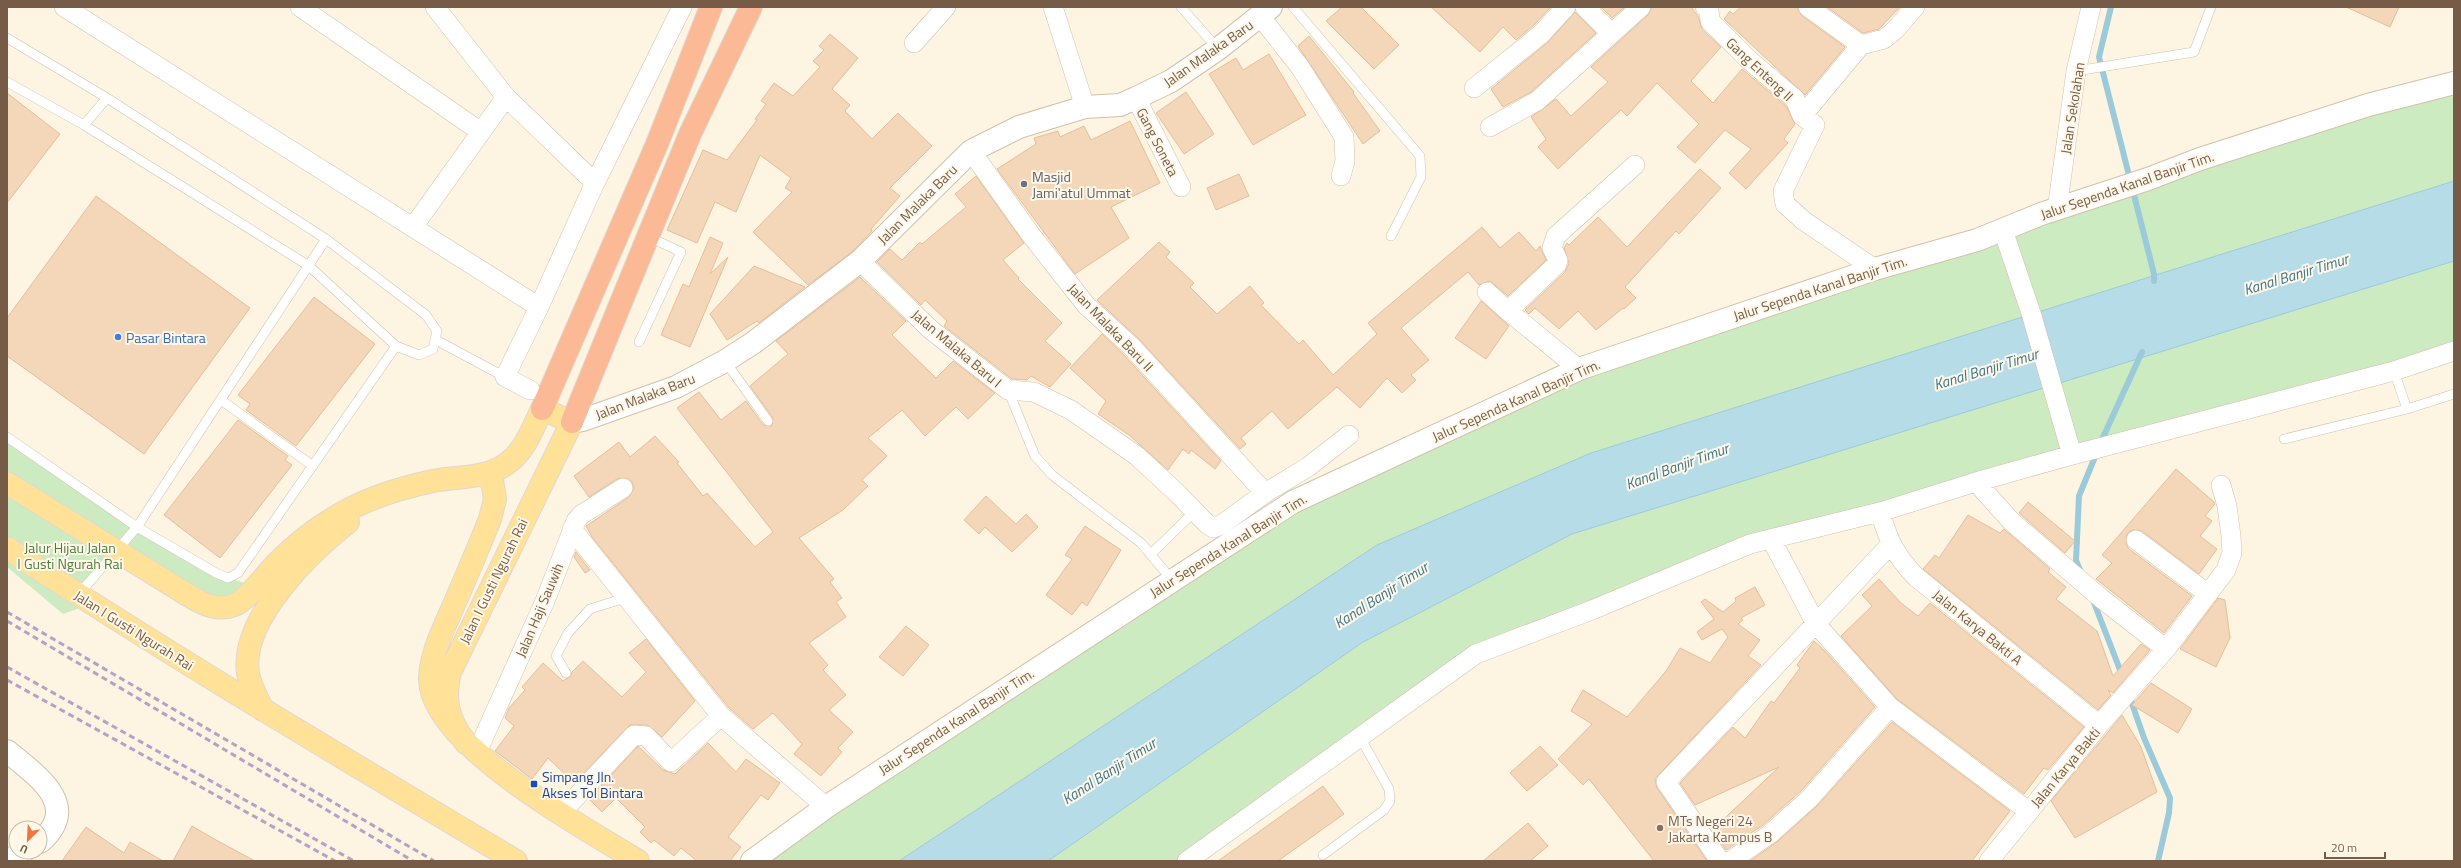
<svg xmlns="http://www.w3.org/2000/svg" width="2461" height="868" font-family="'Titillium Web',sans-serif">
	<rect width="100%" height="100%" fill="#fdf5e2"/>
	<!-- green -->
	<path fill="#cdebc0" d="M2454,83V181L1591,453L1377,545L899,861H752L1258,524L1579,369Z
		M2454,260V351L1753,543L1476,654L1187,861H1048L1363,642L1572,534Z
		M7,437L137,527L228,578L255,586L226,608L118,551L78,594L93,603L63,614L7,567Z"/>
	<!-- water -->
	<path fill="#b6dce8" stroke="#9bcada" d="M2454,181V261L1572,534L1363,642L1048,861H899L1377,545L1591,453Z"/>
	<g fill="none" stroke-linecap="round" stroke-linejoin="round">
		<!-- stream -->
		<path stroke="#9bcada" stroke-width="6" d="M2111,7L2099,57L2154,274V281
			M2100,444L2142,352
			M2082,575L2076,560L2079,496L2097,452
			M2093,600L2122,675
			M2129,695L2144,738L2170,798L2169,813L2158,861"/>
	</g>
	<!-- building -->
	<path fill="#f4d6b8" stroke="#e7be98" d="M1342,7H1361L1399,45L1374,69L1326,21Z
		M1431,7H1551L1533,26L1516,40L1503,27L1480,52Z
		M1601,7H1625L1612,18Z
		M1652,7H1691L1698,16L1702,29L1721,47L1691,81L1713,103L1742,69L1786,106L1795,124L1784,139L1788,143L1746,189L1729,173L1751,149L1725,130L1695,163L1677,147L1699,124L1657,83L1627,116L1621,110L1558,169L1538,147L1546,139L1531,117L1556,99L1571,116L1608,82L1591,67L1648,15Z
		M1741,7H1797L1802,16L1845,47L1805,95L1724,19L1730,11L1733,14Z
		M1827,7H1900L1879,29L1863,33Z
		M2346,7H2399L2390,27Z
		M1575,12L1596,33L1531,92L1503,107L1491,89L1548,42Z
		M830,34L858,58L832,89L850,105L845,111L872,139L898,113L932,146L890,188L900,196L871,229L872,231L852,252L808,285L753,232L792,192L785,188L791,178L760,155L736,212L715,202L697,243L667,230L703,150L727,160L757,120L755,119L766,104L761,101L774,83L793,96L820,67L813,61L824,50L819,46Z
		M1309,36L1354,92L1353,93L1380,131L1363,144L1298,46Z
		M1269,54L1306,115L1253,145L1209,74L1236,58L1243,70Z
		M1186,92L1214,134L1184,154L1156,113Z
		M7,93L60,134L7,203Z
		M1130,121L1160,183L1111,207L1129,238L1075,274L997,169L1036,144L1034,138L1058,131L1060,137L1084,126L1091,140Z
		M1700,169L1721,188L1679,234L1676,231L1625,287L1636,298L1624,309L1623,308L1596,330L1578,311L1559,329L1535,308L1529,314L1525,310L1565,272L1569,263L1564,248L1567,243L1569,245L1598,217L1627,247Z
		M1239,174L1249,196L1216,210L1207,188Z
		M976,176L1024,243L1003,260L1019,278L1018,279L1062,323L1045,341L1071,364L1050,387L1031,376L1027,380L1012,379L944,326L947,321L925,300L921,305L877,262L890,249L902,260L920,242L922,244L966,207L955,194Z
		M96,196L250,308L144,454L7,356V318Z
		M1482,227L1500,248L1519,232L1536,251L1540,246L1546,260L1508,296L1490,281L1479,285L1468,272L1401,328L1429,360L1411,375L1416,380L1402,393L1387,378L1360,408L1337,387L1288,429L1272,411L1241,438L1246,444L1240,449L1139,339L1097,300L1159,242L1170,252L1166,257L1194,283L1190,287L1217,314L1250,286L1264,303L1261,305L1299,344L1303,340L1333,375L1377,334L1368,323Z
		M710,237L723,243L710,274L728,257L690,347L661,335L683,284L689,287Z
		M754,266L805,287L759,323L757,321L727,340L710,314Z
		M860,277L906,321L892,335L936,378L953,361L995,393L968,419L956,407L925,436L902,410L868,438L887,456L862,480L868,486L843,510L799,538L834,579L830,582L842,598L836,602L846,617L809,643L828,665L823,670L846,695L829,710L853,732L838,748L842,752L821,776L794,754L802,744L773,713L753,729L729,708L592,537L586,526L629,497L634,488L632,482L628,478L617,479L589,497L574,476L619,442L630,457L655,436L679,462L677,463L703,496L707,493L755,547L773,532L677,408L699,392L721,420L746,401L763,425L772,426L773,418L750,386L788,354L776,341Z
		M314,297L375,344L296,446L246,410L250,404L238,395Z
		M1481,301L1509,326L1486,359L1455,338Z
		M1102,334L1123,354L1221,461L1215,469L1191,450L1189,454L1183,449L1168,470L1129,435L1098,414L1106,401L1070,368Z
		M238,420L288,456L285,460L292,465L220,558L164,515Z
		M2176,469L2214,502L2215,504L2205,516L2212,521L2200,536L2217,549L2199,574L2142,531L2132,530L2127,534L2126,544L2129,549L2192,596L2164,633L2096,579L2112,563L2102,555Z
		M986,496L1016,524L1026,514L1038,527L1012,552L985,527L979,534L964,520Z
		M2028,502L2075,541L2065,553L2019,513Z
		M1968,515L2000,533L2004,529L2050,569L2048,572L2066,587L2056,599L2097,631L2113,676L2141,644L2150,650L2113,693L2108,690L2111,695L2098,710L1923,569L1935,555L1939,558Z
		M1085,526L1121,550L1087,606L1082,602L1072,615L1046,595L1072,559L1065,555Z
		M576,552L590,570L585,573L574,557Z
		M1879,579L1901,603L1918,616L1930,603L2084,727L2048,770L2044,768L2024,794L1897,699L1841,636L1872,606L1862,595Z
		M1755,587L1765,605L1741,618L1743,620L1738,624L1760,640L1748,656L1761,665L1655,779L1657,788L1707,861H1654L1589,779L1583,785L1558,759L1592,724L1571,711L1583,690L1627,717L1666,671L1680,648L1710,663L1728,637L1722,629L1702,640L1697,632L1714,619L1701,602L1705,599L1723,612L1736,601L1735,598Z
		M2218,598L2225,600L2230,638L2216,667L2180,649Z
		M906,626L929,645L903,676L879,657Z
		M646,639L695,701L662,737L647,725H630L574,783L548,758L532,779L495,751L514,726L505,718L509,708L525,690L522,687L543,663L563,681L571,676L572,672L583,661L622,697L646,672L629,653Z
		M1814,641L1825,651L1875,707L1802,790L1763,825L1726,850L1712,830L1779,767L1695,805L1680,783L1733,727L1745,738L1771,701L1774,703L1800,668L1797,665Z
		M2151,683L2192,709L2178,733L2132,705Z
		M2122,715L2141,747L2157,792L2075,838L2051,801Z
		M1892,722L2010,811L1972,861H1750L1777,842L1817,806Z
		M708,743L736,772L746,759L780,783L768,800L761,795L728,837L741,847L730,861H697L681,848L674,856L654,840L651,843L640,832L645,827L616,798L602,812L589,799L638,746L663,770L675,774Z
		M1540,746L1558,765L1527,791L1510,773Z
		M1323,786L1344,814L1278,861H1218Z
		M1528,823L1548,846L1530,861H1483Z
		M192,826L216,840L255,861H173Z
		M86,827L124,853L130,842L163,861H62Z"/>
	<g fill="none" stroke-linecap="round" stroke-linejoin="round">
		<defs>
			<path id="lane" d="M1181,7L1218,49
				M1293,7L1420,156L1421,177L1391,236
				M7,38L107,98L326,239L426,315L437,331L433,349L419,355L396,346L309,266L84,125L7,82
				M2076,71L2194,52L2211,7
				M84,125L107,98
				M436,340L505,377
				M639,342L681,252L649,237
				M725,361L768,421
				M2394,371L2407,409
				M1008,390L1035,456L1052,475L1141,543L1172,580
				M221,400L313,466
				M7,437L137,527L216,573L228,578L238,573L396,346
				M2284,439L2407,409L2454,394
				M1151,554L1195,511
				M78,595L137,527L326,239
				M566,673L556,656L568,633L590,609L628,597
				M1323,855L1384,810L1390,801L1389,789L1360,737"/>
			<path id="street" d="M64,7L539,307
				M300,7L481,132
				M435,7L506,97L590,178L594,185
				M1053,7L1085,107
				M1585,7L1611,33
				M1705,7L1709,10L1710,21L1749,60L1795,99L1802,116L1815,125L1783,191L1785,204L1804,221L1875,269
				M1808,7L1861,45
				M1260,16L1300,67L1344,137L1345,161L1341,176
				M914,43L946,7
				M1474,88L1541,34L1566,7
				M1136,98L1181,187
				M1802,116L1861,45L1884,39L1895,30L1915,7
				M1490,127L1537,101L1641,7
				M971,151L1031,235L1086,305L1131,346L1265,493
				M2057,210L2076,71L2091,7
				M413,227L506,97
				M2003,230L2031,313L2072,455
				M860,261L930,329L1008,390L1034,392L1071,410L1137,456L1179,495L1207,524L1213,528L1221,525L1265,493L1308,467L1349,435
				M1487,292L1508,311L1579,369
				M1508,311L1557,264L1558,260L1552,248L1556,236L1635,165
				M530,390L505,377L539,307L594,185L682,7
				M1976,482L2011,521L2102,599L2166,649
				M1880,512C1889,541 1894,554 1916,577L2099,725
				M572,529L721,716L826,807
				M1771,539L1816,624L1890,707L2028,811
				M2136,540L2208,594
				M477,752L545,601L576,521L581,515L623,488
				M561,813L634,735L646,736L671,762L721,716
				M1187,861L1476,654L1592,610L1750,544L1880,512L1976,482L2072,455L2394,371L2454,351
				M1720,861L1666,782L1890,545
				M1730,861L1770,834L1810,798L1890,707
				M1989,861L2099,725L2166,649L2226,570L2232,553L2231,536L2227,506L2221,485"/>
			<path id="secondary" d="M572,422L583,420L676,387L725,361L753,343L860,261L971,151L1019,127L1085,107L1120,105L1136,98L1171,81L1218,49L1271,7
				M7,751C37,776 82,805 40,842
				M8,861L23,852
				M752,861L826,807L1293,502L1579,369L1875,269L1977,240L2041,214L2148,179L2200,159L2368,105L2454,83"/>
			<path id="primary" d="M483,475L492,480L495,499L490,519C479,546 468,573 456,600C446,624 430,653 430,680C431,745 587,829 638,861
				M7,483L183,592C198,601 215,613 234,605C248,600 265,575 277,563C294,546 313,530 334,518C362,500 400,488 433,481C459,476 488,479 509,462C526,449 533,427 542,409L572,422L450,672C443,700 448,720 466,743
				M7,548C173,658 345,759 516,861
				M263,710C257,698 250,686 248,673C240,619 310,552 348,522"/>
			<path id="highway" d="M542,409L657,144L711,7
				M572,422L690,134L751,7"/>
		</defs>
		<!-- lane casing -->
		<use href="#lane" stroke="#d1c0ab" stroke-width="10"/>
		<!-- street casing -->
		<use href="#street" stroke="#d1c0ab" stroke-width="20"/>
		<!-- secondary casing -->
		<use href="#secondary" stroke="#d4c0a8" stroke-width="24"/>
		<!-- primary casing -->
		<use href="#primary" stroke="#ded8d3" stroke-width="24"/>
		<!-- highway casing -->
		<use href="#highway" stroke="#ded8d3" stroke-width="24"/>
		<!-- lane -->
		<use href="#lane" stroke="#fff" stroke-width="9"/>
		<!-- street -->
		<use href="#street" stroke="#fff" stroke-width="19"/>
		<!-- secondary -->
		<use href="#secondary" stroke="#fff" stroke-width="22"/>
		<!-- primary -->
		<use href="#primary" stroke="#ffe297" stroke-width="22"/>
		<!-- highway -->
		<use href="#highway" stroke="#fbb995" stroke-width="22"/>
		<!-- rail -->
		<path stroke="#b9a0c7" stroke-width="3" stroke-dasharray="6 4" stroke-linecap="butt" d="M7,612L434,861
			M7,621L413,861
			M7,667L354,861
			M7,680L335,861"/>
	</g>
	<!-- markers -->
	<circle fill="#6b7280" stroke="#fff8e9" stroke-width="1.5" cx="1024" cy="184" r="4"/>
	<circle fill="#3f7fe0" stroke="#fff8e9" stroke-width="1.5" cx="118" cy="337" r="4"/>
	<rect fill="#1a4fb4" stroke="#fff8e9" stroke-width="1.5" x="530" y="780" width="8" height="8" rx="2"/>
	<circle fill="#8d6e63" stroke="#fff8e9" stroke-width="1.5" cx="1660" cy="828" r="4"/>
	<g text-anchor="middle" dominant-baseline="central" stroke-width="4" stroke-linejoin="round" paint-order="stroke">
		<!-- street labels -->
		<g font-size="14" fill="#765c47" stroke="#fff8e9">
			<text transform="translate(1208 53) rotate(-35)">Jalan Malaka Baru</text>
			<text transform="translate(1760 69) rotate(43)">Gang Enteng II</text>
			<text transform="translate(2072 108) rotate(-81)">Jalan Sekolahan</text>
			<text transform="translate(1158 142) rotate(63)">Gang Soneta</text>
			<text transform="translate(2127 185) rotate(-19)">Jalur Sependa Kanal Banjir Tim.</text>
			<text transform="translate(917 204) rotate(-45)">Jalan Malaka Baru</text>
			<text transform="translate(1820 288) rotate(-18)">Jalur Sependa Kanal Banjir Tim.</text>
			<text transform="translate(1111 327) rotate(46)">Jalan Malaka Baru II</text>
			<text transform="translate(957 348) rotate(40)">Jalan Malaka Baru I</text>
			<text transform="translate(645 396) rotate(-21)">Jalan Malaka Baru</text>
			<text transform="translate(1516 400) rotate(-24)">Jalur Sependa Kanal Banjir Tim.</text>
			<text transform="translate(1228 545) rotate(-32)">Jalur Sependa Kanal Banjir Tim.</text>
			<text transform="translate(493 581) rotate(-64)">Jalan I Gusti Ngurah Rai</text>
			<text transform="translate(539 610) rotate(-67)">Jalan Haji Sauwih</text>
			<text transform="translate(1978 627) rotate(39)">Jalan Karya Bakti A</text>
			<text transform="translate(134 630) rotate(32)">Jalan I Gusti Ngurah Rai</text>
			<text transform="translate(956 721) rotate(-33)">Jalur Sependa Kanal Banjir Tim.</text>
			<text transform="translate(2065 767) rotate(-50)">Jalan Karya Bakti</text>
		</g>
		<!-- worship labels -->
		<g font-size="14" fill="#5b616d" stroke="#fff8e9" text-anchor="start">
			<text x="1032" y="176">Masjid<tspan x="1032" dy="16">Jami'atul Ummat</tspan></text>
		</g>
		<!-- shop labels -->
		<g font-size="14" fill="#366cbe" stroke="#fff8e9" text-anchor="start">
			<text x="126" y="337">Pasar Bintara</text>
		</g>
		<!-- park labels -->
		<g font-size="14" fill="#4b7d3f" stroke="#fff8e9">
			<text x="70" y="547">Jalur Hijau Jalan<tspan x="70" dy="16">I Gusti Ngurah Rai</tspan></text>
		</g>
		<!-- transit labels -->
		<g font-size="14" fill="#164399" stroke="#fff8e9" text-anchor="start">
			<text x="542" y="776">Simpang Jln.<tspan x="542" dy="16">Akses Tol Bintara</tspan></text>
		</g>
		<!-- education labels -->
		<g font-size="14" fill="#785e54" stroke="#fff8e9" text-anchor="start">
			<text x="1668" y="820">MTs Negeri 24<tspan x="1668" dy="16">Jakarta Kampus B</tspan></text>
		</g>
		<!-- water labels -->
		<g font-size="15" font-style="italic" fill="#40778b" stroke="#fff8e9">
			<text transform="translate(2296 274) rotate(-17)">Kanal Banjir Timur</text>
			<text transform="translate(1986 369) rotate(-17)">Kanal Banjir Timur</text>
			<text transform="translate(1677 466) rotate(-20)">Kanal Banjir Timur</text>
			<text transform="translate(1381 595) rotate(-33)">Kanal Banjir Timur</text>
			<text transform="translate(1109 771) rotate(-33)">Kanal Banjir Timur</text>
		</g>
	</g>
	<!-- border -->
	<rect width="2461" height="868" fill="none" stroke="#765c47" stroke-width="16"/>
	<!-- north arrow -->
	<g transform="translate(28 840) rotate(204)"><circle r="19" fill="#fff8e9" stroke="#c8baa8"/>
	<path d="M0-3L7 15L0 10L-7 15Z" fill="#ed7741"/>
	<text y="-6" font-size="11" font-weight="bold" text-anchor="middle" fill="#765c47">U</text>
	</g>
	<!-- scale -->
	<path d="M2325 852v6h60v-6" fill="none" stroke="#765c47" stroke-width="2"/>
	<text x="2331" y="852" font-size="12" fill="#765c47" stroke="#fff8e9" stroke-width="3" paint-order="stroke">20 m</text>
</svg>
